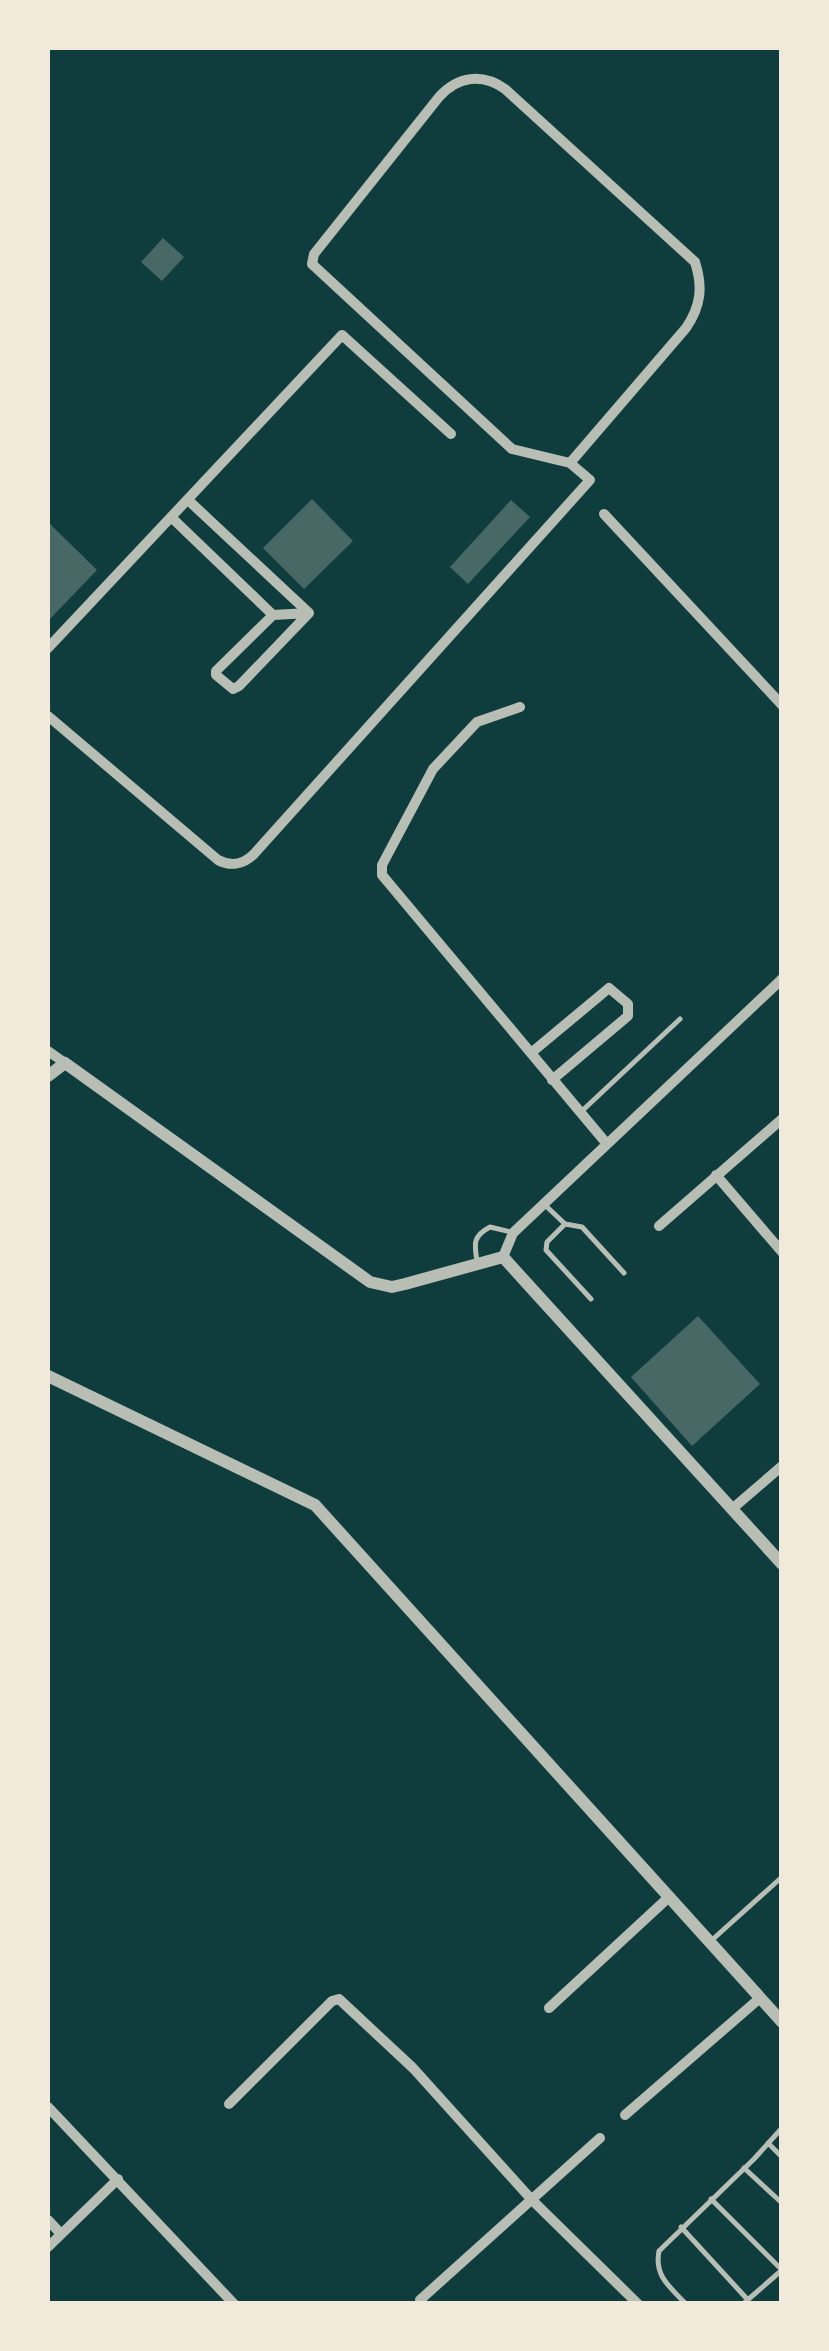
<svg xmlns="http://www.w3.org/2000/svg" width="829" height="2351" font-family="Roboto,sans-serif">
	<rect width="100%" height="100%" fill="#0f3d3e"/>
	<!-- building -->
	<path fill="#486865" d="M163,238L184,257L162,281L141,262Z
		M312,499L353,541L304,589L263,548Z
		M511,500L530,517L468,584L450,567Z
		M48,522L97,570L48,621Z
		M698,1316L760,1384L692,1446L631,1377Z"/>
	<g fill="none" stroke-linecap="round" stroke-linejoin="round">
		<!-- service -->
		<path stroke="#b8beb3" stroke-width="5" d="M583,1110L680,1019
			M545,1205L565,1224L582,1227L624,1273
			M565,1224L547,1242L546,1250L591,1299
			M477,1261C474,1243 473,1236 490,1227L511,1232
			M712,1940L782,1877
			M768,2143L782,2157
			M744,2168L782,2203
			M711,2199L782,2270
			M681,2227L748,2300
			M686,2304C670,2287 654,2276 659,2251L754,2159L782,2128
			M743,2304L782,2270"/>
		<!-- minor -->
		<path stroke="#b8beb3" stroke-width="10" d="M188,500L309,613
			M604,514L782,705
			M171,517L273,615
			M309,613L239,686L233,689L216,675V671L273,615Z
			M48,648L342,335L451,434
			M520,707L477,722L433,769L382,865V875L607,1144
			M48,716L218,860C231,867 244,864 254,854L590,480L570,463L512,449L312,264L314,254L439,97C458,76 482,73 505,89L695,262C703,287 701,306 686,328L570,463
			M48,1051L65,1063
			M531,1053L609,988L628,1004V1016L552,1080
			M716,1175L782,1252
			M659,1226L782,1119
			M503,1257L513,1233L782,979
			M732,1509L782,1466
			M549,2008L669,1897
			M229,2104L332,2001L339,1999L413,2068L532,2200L638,2304
			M48,2107L234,2304
			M625,2115L760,1998
			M48,2220L61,2234
			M48,2247L118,2179
			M420,2300L600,2138"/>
		<!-- tertiary -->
		<path stroke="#b8beb3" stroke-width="12" d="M48,1076L65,1063L370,1282L392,1287L405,1284L503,1257L782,1564
			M48,1376L315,1505L782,2022"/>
	</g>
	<!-- border -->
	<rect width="829" height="2351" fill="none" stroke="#f1e9da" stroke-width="100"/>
</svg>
